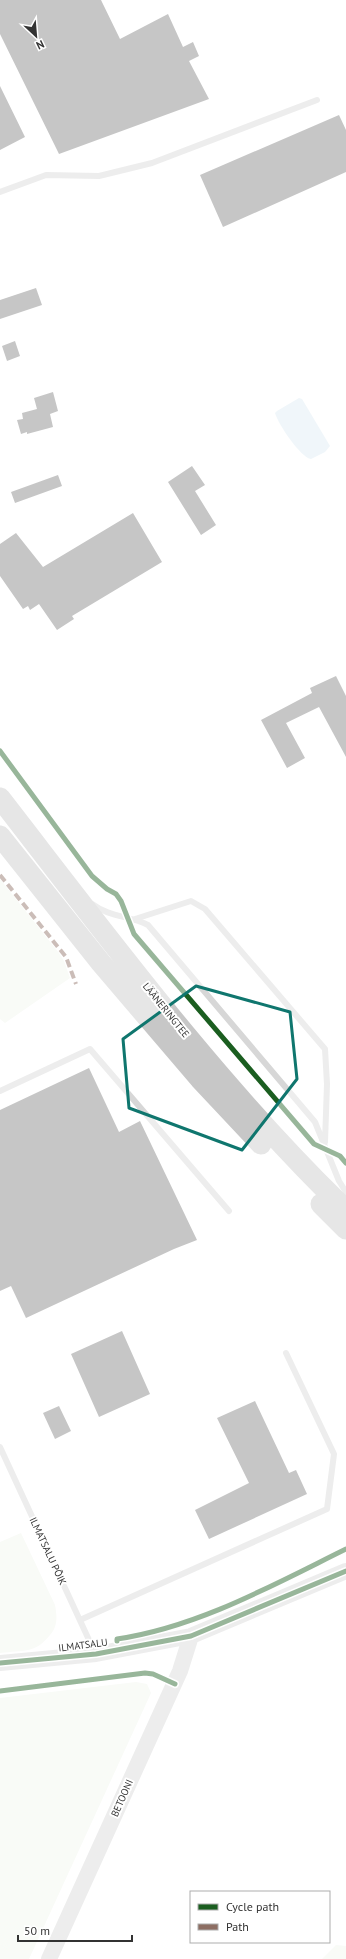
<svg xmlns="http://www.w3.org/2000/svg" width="346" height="1959" font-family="'PT Sans',sans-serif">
	<rect width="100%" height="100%" fill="#fff"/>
	<!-- green -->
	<path fill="#f1f5ed" d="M0,879L59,953L64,961L70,978L5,1023L0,1019Z
		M21,1533L55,1605C57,1616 58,1626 50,1635C35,1654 23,1650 0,1653V1542Z
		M136,1682L147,1684L151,1693L29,1959H0V1698Z
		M336,1945L346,1946V1959H322Z"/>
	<!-- water -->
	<path fill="#ddebf3" d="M299,398L302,399L330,446L325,452L311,459C301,458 278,424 275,413L277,411Z"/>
	<!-- building -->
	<path fill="#818181" d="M0,0H101L120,39L168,14L183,47L193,42L199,56L189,61L209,99L59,154L0,34Z
		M0,86L25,137L0,150Z
		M339,115L346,130V172L223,227L200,175Z
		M36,288L42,305L0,319V300Z
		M15,341L20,356L7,361L2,346Z
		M53,392L58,411L50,414L53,427L27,434V432L21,434L17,420L23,419L22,413L37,409L34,398Z
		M192,466L205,485L195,491L216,525L201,535L168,482Z
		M58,475L62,486L15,503L11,492Z
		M133,513L162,562L72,616L74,619L57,630L39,604L30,610L28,606L23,609L0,576V544L16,533L43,567Z
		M336,676L346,696V757L319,707L286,723L305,758L287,768L261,720L312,693L310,688Z
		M89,1068L119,1132L140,1121L197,1240L174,1249L26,1318L11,1286L0,1291V1110Z
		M122,1331L150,1394L99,1417L71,1354Z
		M255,1401L289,1473L296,1470L307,1494L209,1539L195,1510L249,1483L217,1418Z
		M59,1406L71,1431L55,1439L43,1413Z"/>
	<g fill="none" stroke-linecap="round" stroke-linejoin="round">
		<!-- service -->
		<path stroke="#d7d7d7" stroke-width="6" d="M0,192L46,175L99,176L152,163L317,100
			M92,904C109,917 130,916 148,925L315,1122L339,1181L346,1192
			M135,919L191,901L205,909L325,1049L327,1084L325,1142
			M0,1091L90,1049L229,1211
			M0,1447L95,1653
			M80,1620L327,1509L334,1454L286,1353"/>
		<!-- tertiary -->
		<path stroke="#d7d7d7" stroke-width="16" d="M0,1663L96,1654L191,1636L346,1571
			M49,1959L180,1671L191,1636"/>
		<!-- trunk -->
		<path stroke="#c7c7c7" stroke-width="21" d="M0,798C110,940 217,1085 346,1210
			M0,836L101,963L200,1079L261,1144
			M321,1204L346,1229"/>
		<!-- quiet -->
		<path stroke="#8d6e63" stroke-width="4" stroke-dasharray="8 4" stroke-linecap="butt" d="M0,875L66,957L76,984"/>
		<defs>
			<path id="cycleway" d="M0,751L92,876L107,889L116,894L121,901L134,934L314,1144L340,1156L346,1163
				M117,1641V1639C198,1627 273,1585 346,1549
				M0,1663L96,1654L191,1636L346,1571
				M0,1691L145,1673L153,1674L175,1684"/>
		</defs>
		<!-- cycleway casing -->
		<use href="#cycleway" stroke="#fff" stroke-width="8"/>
		<!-- cycleway -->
		<use href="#cycleway" stroke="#1b5e20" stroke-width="5"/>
	</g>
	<!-- marked area -->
	<path d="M0 0H346V1959H0ZM196,986L290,1012L297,1079L242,1150L129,1108L123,1039Z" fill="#fff" fill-opacity=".55" fill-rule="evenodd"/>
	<path fill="none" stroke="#0f766e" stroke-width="3" stroke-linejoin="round" d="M196,986L290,1012L297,1079L242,1150L129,1108L123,1039Z"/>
	<g text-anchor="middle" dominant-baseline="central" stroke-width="4" stroke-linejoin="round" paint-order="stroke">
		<!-- street labels -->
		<g font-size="10" fill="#333" stroke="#fff">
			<text transform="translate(166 1010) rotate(51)">LÄÄNERINGTEE</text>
			<text transform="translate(48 1551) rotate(65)">ILMATSALU PÕIK</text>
			<text transform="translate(83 1645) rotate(-7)">ILMATSALU</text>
			<text transform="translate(122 1798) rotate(-66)">BETOONI</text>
		</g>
	</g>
	<!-- legend -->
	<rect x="190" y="1891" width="140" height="52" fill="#ffffff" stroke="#adadad"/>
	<rect x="198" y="1904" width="20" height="6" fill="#1b5e20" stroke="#adadad"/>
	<text x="226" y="1911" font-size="12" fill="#333333">Cycle path</text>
	<rect x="198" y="1924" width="20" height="6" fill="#8d6e63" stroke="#adadad"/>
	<text x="226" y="1931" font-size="12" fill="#333333">Path</text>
	<!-- north arrow -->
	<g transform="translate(36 36) rotate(154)" stroke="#ffffff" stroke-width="3" paint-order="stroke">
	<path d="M0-3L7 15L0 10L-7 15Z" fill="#333333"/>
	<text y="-6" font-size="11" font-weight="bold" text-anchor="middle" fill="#333333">N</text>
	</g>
	<!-- scale -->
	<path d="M18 1935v6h114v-6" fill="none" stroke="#333333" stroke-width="2"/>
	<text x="24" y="1935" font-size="12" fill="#333333" stroke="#ffffff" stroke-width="3" paint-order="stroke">50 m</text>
</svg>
